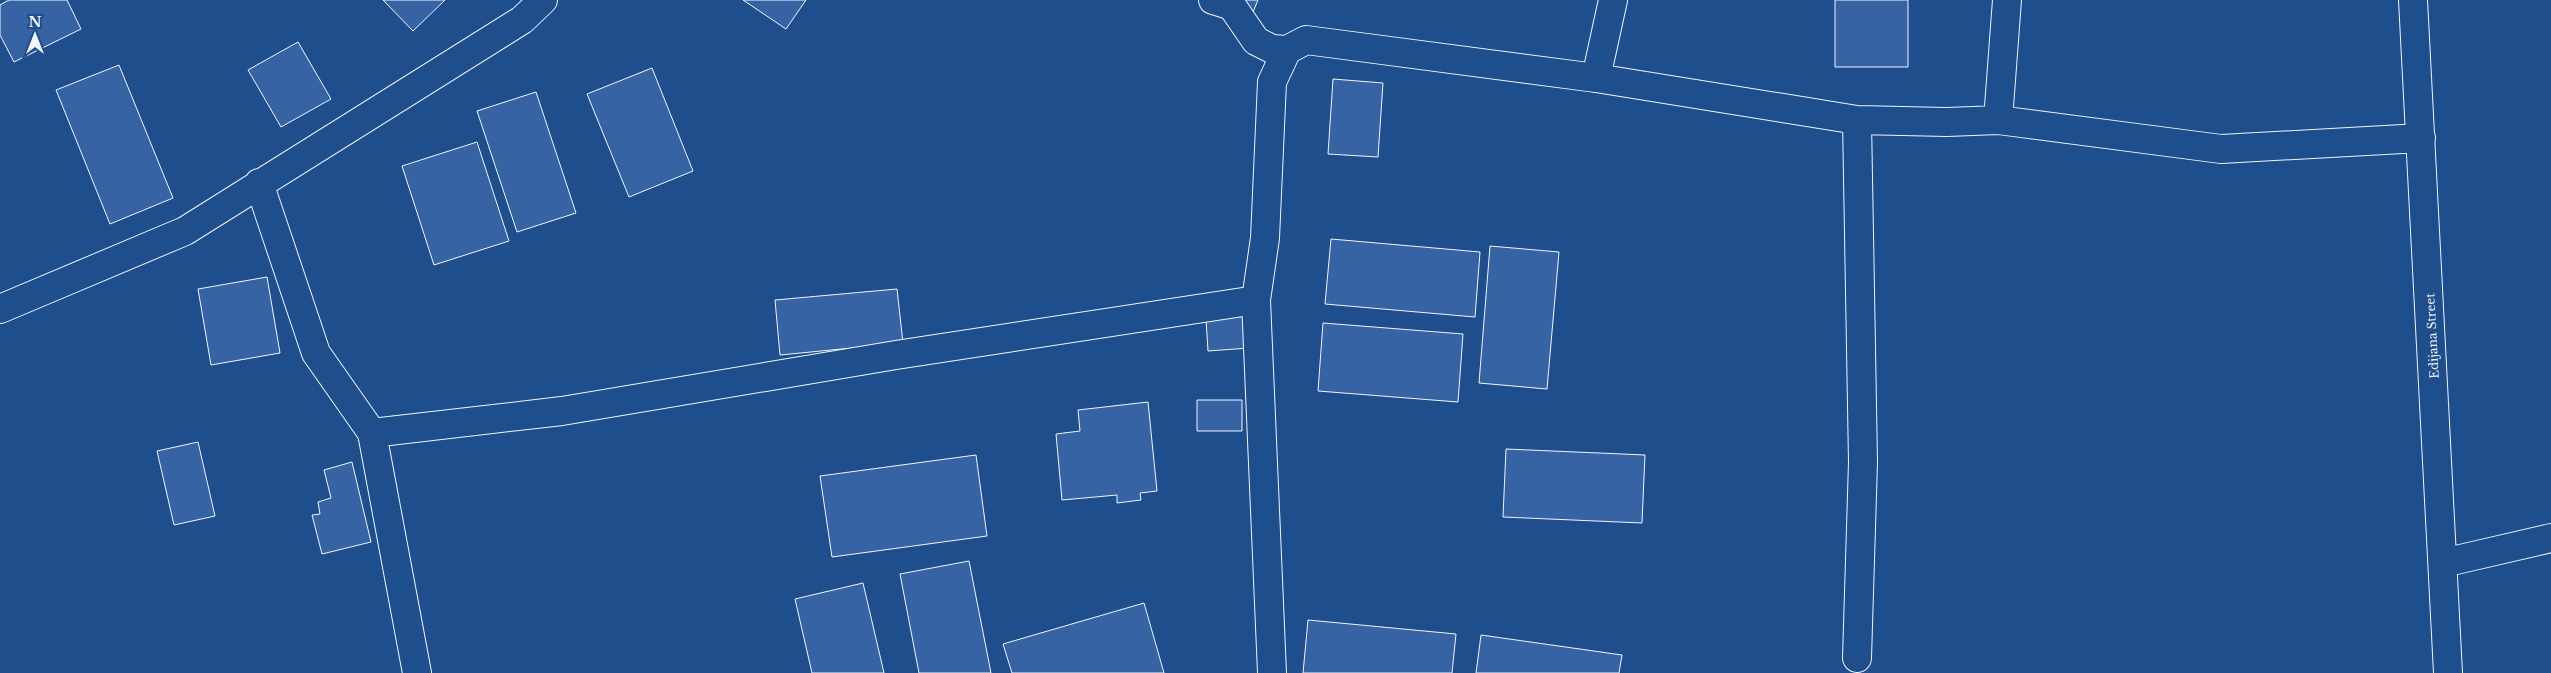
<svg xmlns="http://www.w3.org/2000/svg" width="2551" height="673" font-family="'Libre Baskerville',serif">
	<rect width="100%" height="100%" fill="#1f4e8c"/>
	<!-- building -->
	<path fill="#3563a3" stroke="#f2f6ff" d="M9,0H67L81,29L14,62L0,35V5Z
		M383,0H445L413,31Z
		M743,0H806L786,29Z
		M1225,0H1258L1253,12Z
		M1835,0H1908V67H1835Z
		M298,42L331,99L281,127L248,70Z
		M119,65L173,198L110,224L56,90Z
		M652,68L693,171L629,197L587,94Z
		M1333,79L1383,83L1378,157L1328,154Z
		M536,92L576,213L517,232L477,111Z
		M477,142L509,241L434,265L402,166Z
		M1331,239L1480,252L1475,317L1325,304Z
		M1490,246L1559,252L1547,389L1479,383Z
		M267,277L280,353L211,365L198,289Z
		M897,289L903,343L780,355L775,300Z
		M1246,316L1249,348L1208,351L1206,319Z
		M1323,323L1463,334L1458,402L1318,391Z
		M1197,400H1242V431H1197Z
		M1148,402L1157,491L1140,493L1141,500L1117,503V495L1062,500L1056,434L1080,431L1078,410Z
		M198,442L215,516L174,525L157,451Z
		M1506,449L1645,455L1642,523L1503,517Z
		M976,455L987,536L832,557L820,476Z
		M352,462L371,542L322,554L312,515L320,514L318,502L331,498L324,470Z
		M969,561L991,673H919L900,574Z
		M863,583L884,673H812L795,599Z
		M1144,603L1164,673H1012L1003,644Z
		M1308,620L1456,634L1452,673H1303Z
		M1481,635L1622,655L1619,673H1476Z"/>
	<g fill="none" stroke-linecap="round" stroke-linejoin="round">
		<defs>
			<path id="minor" d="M1213,0L1232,6L1256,41L1272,49L1287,50
				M2413,0L2448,673
				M1596,78L1613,0
				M1857,120L1863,462L1857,658
				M1998,120L2007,0
				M259,183L316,353L372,433L417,673
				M0,309L185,231L522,20L543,0
				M372,433L562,411L896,355L1256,300
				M2443,563L2551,538
				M1272,673L1256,300L1265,238L1272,82L1287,50L1306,40L1596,78L1857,120L1947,122L1998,120L2221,149L2421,138"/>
		</defs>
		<!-- minor casing -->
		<use href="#minor" stroke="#f2f6ff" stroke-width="30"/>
		<!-- minor -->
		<use href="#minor" stroke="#1f4e8c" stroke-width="28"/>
	</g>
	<g text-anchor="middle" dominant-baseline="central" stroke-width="4" stroke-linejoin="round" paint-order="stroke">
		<!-- street labels -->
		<g font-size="12" fill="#f2f6ff" stroke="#1f4e8c">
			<text transform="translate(2432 336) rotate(-93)">Edijana Street</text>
		</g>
	</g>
	<!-- north arrow -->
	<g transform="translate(35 35)" stroke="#1f4e8c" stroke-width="4" paint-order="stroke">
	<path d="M0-4L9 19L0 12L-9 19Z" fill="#f2f6ff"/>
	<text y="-8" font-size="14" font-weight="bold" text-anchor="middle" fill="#f2f6ff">N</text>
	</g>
</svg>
